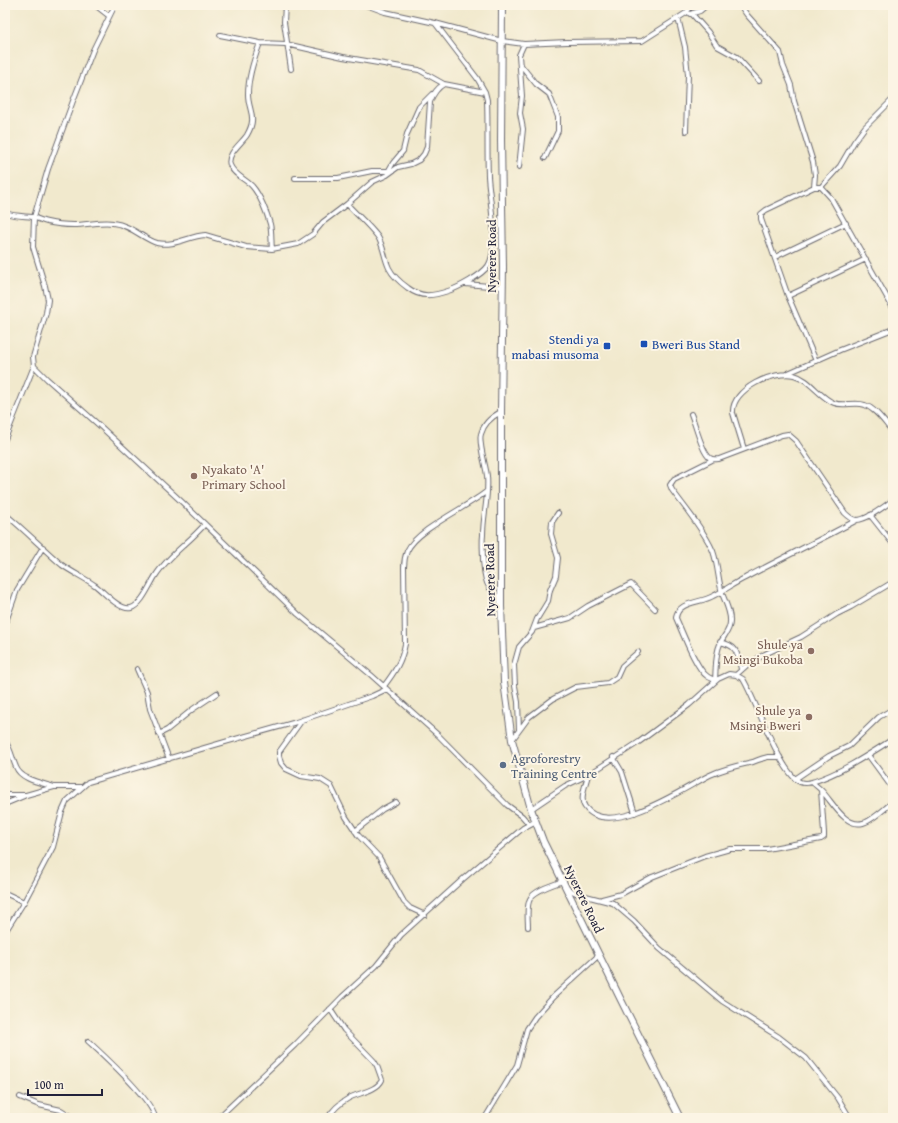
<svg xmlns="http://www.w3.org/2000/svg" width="898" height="1123" font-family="'Gentium Book Plus',serif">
	<rect width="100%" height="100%" fill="#fcf5e5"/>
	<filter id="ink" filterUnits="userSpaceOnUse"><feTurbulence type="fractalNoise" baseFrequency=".025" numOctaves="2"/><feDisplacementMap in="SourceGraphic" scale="8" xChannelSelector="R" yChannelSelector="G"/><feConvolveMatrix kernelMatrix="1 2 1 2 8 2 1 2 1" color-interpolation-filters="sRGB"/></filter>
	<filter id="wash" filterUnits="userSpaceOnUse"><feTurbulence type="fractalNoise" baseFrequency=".012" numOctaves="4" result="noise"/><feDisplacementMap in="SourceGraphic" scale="16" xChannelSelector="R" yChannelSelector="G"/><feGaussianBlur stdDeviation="0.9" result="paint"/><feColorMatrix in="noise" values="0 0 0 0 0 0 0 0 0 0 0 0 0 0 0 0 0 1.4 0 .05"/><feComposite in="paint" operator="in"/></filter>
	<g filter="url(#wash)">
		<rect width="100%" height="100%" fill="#f1e9cd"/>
	</g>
	<g filter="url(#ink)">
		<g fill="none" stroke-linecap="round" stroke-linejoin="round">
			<defs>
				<path id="street" d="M95,5L109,16
					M115,5L93,50L73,101L48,169L34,217L33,247L45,286L48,300L46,313L33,357L34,366L47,379L100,426L182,502L298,614L371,675L438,735L507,805L522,816L529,824
					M285,5L284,22L291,69
					M366,5L385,12L435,23L502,41L524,44L567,42L642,41L686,13L692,5
					M740,5L747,15L780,52L783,65L791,85L794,101L813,162L815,175L814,187
					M690,14L700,11L707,5
					M692,14L708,32L717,46L737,57L759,81
					M678,18L685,47L688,75L686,131
					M220,35L260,43L286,44L343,57L419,70L444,84
					M260,43C254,59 248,77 248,94C248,111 258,116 247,135C242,143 226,154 230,165C233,174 245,179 252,186C260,195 267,213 270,224C272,232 271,241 272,249
					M520,64L536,84L549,94L558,117V131L545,158
					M519,167L523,129L520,113L522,96L519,55L524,44
					M389,170L393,163L403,151L407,134L419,107L432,94
					M295,178H338L372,171H392
					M821,187L840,166L854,142L865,127L893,99
					M347,204C357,215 369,225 378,237C384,247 384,258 389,268C393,276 401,283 408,288C421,298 433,296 448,291C458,288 482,275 488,266C500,247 489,198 488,176C487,151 488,125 487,100L485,92L477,78L435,23
					M5,213C14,216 23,216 32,217C37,218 42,221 47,222C55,224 65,225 74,225C86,225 102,221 113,223C131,225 143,239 157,243C174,247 189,236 205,235L246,247L272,249L298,244L313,234L323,222L347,204L372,182L387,175L398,167L411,164L419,160L424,154L427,147L430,102C433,94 437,88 444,84L485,92
					M775,257L846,223
					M465,284L502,287
					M788,296L866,259
					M816,361L788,296L761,219V214L766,210L814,187H821L831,198L893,308
					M786,374L840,350L893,329
					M691,414C695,423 702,453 710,458C713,460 715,459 719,459L782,435L788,434L796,441L845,513C848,516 851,519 856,520C866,521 885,506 893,500
					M5,439L34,366
					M744,449L733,413C731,389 774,370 794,375C810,379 819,397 834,403C844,407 855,401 865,405C876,409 885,423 893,432
					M712,460L674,479L670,485L672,490C686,509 703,529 713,551C718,565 718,579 722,593C725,602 731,612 730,622C730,631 723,636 720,644C715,655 716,668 715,680L714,682
					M5,514C25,530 43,549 62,565C73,573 85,578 96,586C104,592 120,611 131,608C142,605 150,584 156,575C169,555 190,542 205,524
					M870,515L893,544
					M501,601C496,596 492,592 489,587C484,579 484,569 483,560C483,551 482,543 483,535C483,515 489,496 487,476C486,466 478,442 481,434C484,423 491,417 501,412
					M5,624L17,590L43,547
					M534,628L570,618L588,606L631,584L655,609
					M720,642C738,646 737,653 741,669
					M137,669L147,692L150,709L169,759
					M736,675L747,665L765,654L801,637L837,614L851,607L893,582
					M715,680C713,679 709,678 707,676C696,669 682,631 676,618C677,601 702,603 713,596C724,591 734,583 745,578C782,558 820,540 857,520
					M384,686C394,673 402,661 405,644L404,567C404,561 405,556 407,551C417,529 468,507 487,491
					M302,720L279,752V756L281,763L286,769L301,776L320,779L331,786L346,817L358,835L379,857L404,902L410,908L425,915
					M519,730L518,702L515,686L514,665L519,647L532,632L537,619L548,601L550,590L556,576L558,558L551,534L552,522L558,513
					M159,734L167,730L193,709L217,693
					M512,740L529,717L553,699L576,687L608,683L617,677L622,666L638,652
					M5,741C11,749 12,758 16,767C21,780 42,783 54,787
					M868,755L893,789
					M613,757L622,772L635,813
					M588,775C586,784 579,799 585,807C609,840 686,787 710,775C723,769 739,765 753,762C758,760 763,758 768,757C772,757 776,757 780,757
					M795,779L829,756L849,746L879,717L893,709
					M812,782C815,785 818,787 821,790C832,801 845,828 863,823C872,821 885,808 893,802
					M5,795H26L54,787H81
					M5,804L24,796
					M531,809L565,786L588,775L639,742L689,705L718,679L729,674L736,675L743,679C756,700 780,773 800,782C804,784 808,783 812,782C841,773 868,755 893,739
					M355,831L383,809L396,802
					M568,889L578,894L613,903L634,921L659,948L722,1001L779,1037L806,1058L838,1098L850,1118
					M5,893L24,902
					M602,899L621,894L652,877L705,856L730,849H767L821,839L824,837V833L821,790
					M528,927C528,919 526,906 530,899C534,890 555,884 563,881
					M5,932L24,902L53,847L62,812L67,801L88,782L225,742L293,723L372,696L387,689
					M88,1041C102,1054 153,1100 155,1118
					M20,1097L39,1105L61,1110L74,1118
					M218,1118L295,1045L342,997L376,966L401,935L463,879L523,828L536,821
					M328,1118C333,1109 340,1103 349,1098C358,1093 377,1091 382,1080L377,1066L374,1061L344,1030L330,1009
					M485,1118L517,1065L527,1029L535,1017L553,997L599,955"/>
				<path id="primary" d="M502,5L501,140L503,267L501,412V606L504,682L512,740L531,809L543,841L620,998L680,1118"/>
			</defs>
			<!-- street casing -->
			<use href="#street" stroke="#6a686e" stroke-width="6"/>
			<!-- primary casing -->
			<use href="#primary" stroke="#6a686e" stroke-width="8"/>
			<!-- street -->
			<use href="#street" stroke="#fff" stroke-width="4"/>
			<!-- primary -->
			<use href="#primary" stroke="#fff" stroke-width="6"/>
		</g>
	</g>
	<!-- markers -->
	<g fill="#1a4fb4" stroke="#fcf5e5" stroke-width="1.5">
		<rect x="640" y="340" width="8" height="8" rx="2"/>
		<rect x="603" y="342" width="8" height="8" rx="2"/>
	</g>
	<g fill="#8d6e63" stroke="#fcf5e5" stroke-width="1.5">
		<circle cx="194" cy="476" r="4"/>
		<circle cx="811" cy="651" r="4"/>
		<circle cx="809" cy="717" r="4"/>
	</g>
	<circle fill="#5c6f8a" stroke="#fcf5e5" stroke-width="1.5" cx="503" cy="765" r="4"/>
	<g text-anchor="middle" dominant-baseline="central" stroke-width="4" stroke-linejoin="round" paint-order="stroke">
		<!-- street labels -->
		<g font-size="13" fill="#22223b" stroke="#fcf5e5">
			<text transform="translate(491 256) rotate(-90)">Nyerere Road</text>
			<text transform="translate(490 580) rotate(-91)">Nyerere Road</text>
			<text transform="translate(584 899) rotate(64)">Nyerere Road</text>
		</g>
		<!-- transit labels -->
		<g font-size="13" fill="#164399" stroke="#fcf5e5" text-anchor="end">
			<text x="599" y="339">Stendi ya<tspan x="599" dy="15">mabasi musoma</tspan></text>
			<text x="652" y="344" text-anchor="start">Bweri Bus Stand</text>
		</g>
		<!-- education labels -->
		<g font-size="13" fill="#785e54" stroke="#fcf5e5" text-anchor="end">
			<text x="202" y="469" text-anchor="start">Nyakato 'A'<tspan x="202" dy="15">Primary School</tspan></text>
			<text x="803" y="644">Shule ya<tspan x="803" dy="15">Msingi Bukoba</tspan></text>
			<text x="801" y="710">Shule ya<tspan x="801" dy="15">Msingi Bweri</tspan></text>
		</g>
		<!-- service labels -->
		<g font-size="13" fill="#4e5e75" stroke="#fcf5e5" text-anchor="start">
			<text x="511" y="758">Agroforestry<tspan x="511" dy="15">Training Centre</tspan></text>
		</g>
	</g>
	<!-- margin -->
	<rect width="898" height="1123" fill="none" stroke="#fcf5e5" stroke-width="20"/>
	<!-- scale -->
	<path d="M28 1089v6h74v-6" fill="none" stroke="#22223b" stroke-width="2"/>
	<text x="34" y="1089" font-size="12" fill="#22223b" stroke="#fcf5e5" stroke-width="3" paint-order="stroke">100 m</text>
</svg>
